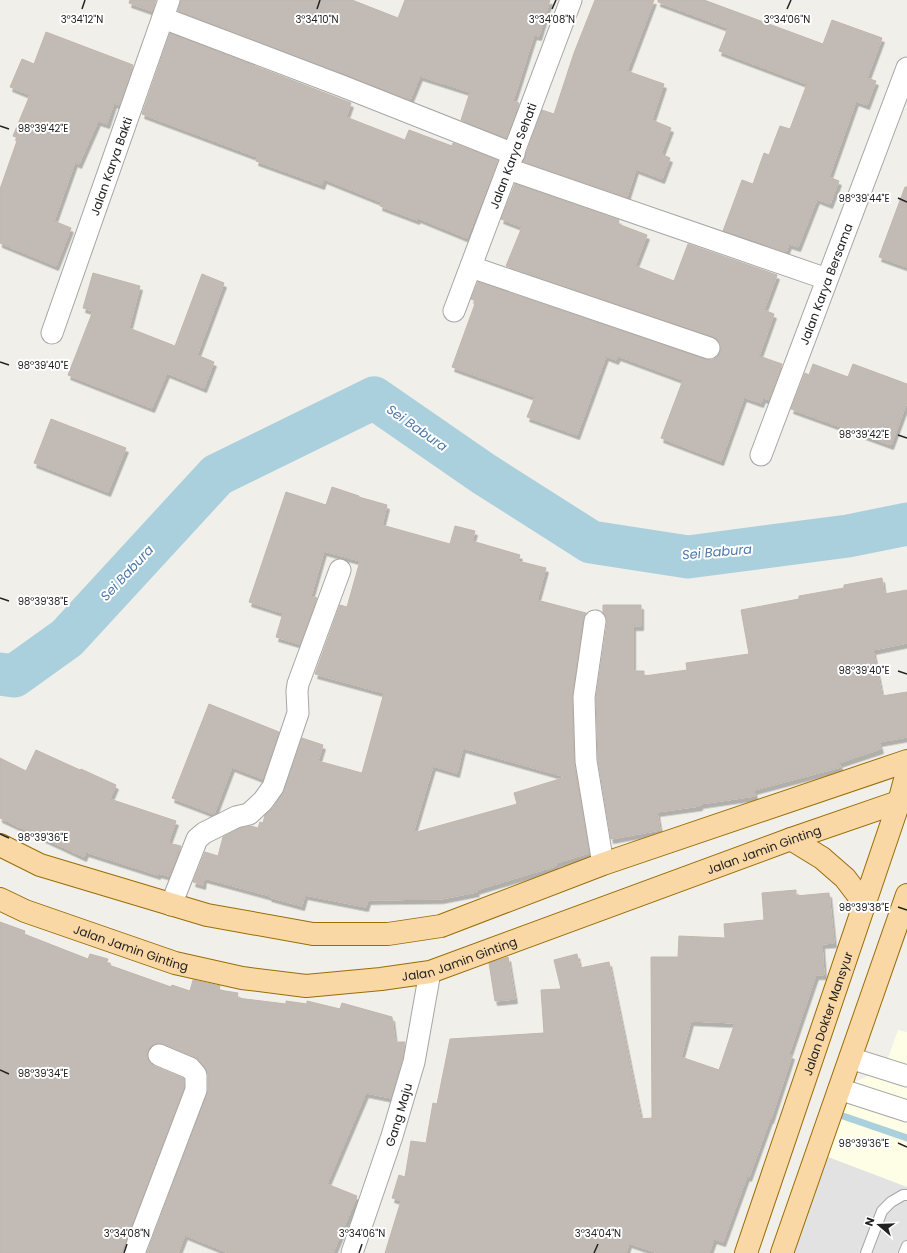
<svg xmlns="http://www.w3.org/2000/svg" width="907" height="1253" font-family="Poppins,sans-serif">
	<defs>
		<filter id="shadow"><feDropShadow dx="2.5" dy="4.5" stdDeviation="0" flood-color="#0004"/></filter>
	</defs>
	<rect width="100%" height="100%" fill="#f1efe9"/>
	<!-- education -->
	<path fill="#fdfee5" d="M898,1030L907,1032V1253H792L828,1157L839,1089L884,1069Z"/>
	<!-- parking -->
	<path fill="#e2e2e2" d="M828,1157L907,1187V1253H792Z"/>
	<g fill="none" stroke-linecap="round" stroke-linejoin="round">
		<!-- stream -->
		<path stroke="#abd0dd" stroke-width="7" d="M840,1115L907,1138"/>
		<!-- river -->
		<path stroke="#abd0dd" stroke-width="43" d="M0,674L14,676L67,638L217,475L374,398L484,474L591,542L688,557L848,536L907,524"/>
	</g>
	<!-- building -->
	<path fill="#c2bbb5" stroke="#c3b6ab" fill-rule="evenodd" filter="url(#shadow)" d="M130,0H156L152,11L129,3Z
		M181,0H352L398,18L405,0H550L539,36L534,35L513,101L519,103L506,138L461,120L470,92L420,76L410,100L178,11Z
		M595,0H654L627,71L664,84L652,120L671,128L661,154L670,158L662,179L636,169L627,197L523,162L542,110L554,114L574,53Z
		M658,0H704L823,44L832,20L882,38L867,78L876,81L867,105L856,101L829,177L839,181L830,204L817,199L798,247L789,244L786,252L723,231L742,180L753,184L764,153L769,155L780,126L790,129L807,84L719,51L728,28L658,2Z
		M46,32L133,65L119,105L114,103L107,124L98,121L79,164L75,162L54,221L71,228L56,266L0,243V189L18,138L13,136L30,95L10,87L22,59L34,64Z
		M170,33L351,103L346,117L405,140L409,130L452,146L453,143L498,160L467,238L418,218L417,220L380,206L381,202L324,179L322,185L256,161L257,157L142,114Z
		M515,184L619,220L618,224L647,235L635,266L674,281L688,244L777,275L764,310L774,314L759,356L782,364L769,400L763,398L761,403L744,397L721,461L661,438L683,380L618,356L616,360L606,356L577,435L527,417L535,397L452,367L476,301L471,299L478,282L705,359L712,360L717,357L720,352L721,345L718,340L713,337L506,266L522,227L501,219Z
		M905,187H907V267L879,257Z
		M93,273L140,286L129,328L175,346L202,274L224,283L197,355L214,362L204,388L167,373L152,408L68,375L93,311L83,308Z
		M813,364L848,377L853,364L907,384V402L891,445L791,409L805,373L809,375Z
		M51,419L126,448L108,492L34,463Z
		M332,487L359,496V497L387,505L382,525L450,544L455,526L475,531L472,541L520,555L518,561L546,568L537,600L586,613L583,619L572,697L574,763L589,853L556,863V866L476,890L477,892L441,899L368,900L366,907L305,895L302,906L269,897L270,896L204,878L203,885L193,882L205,852L218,856L223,837L240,828L251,826L258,828L260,822L263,823L265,815L273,808L284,791L302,738L323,745L318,761L362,773L384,693L315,674L340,605L347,607L360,561L324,551L311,596L317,598L300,644L276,637L283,613L249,602L286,492L326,505ZM463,748L566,777L514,793L517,804L413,833L433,766L457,773Z
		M882,578L884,594L907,590V643L873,650L882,696L907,692V737L879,742L881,749L839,763L841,767L754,790L755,796L700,804V806L657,812L660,830L611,839L598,760L596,698L607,623L606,617L603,612V605H641V626H633V671H644V676L687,670L686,663L749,654L741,610L799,599V596L844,588V585Z
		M209,704L279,732L263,779L232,767L214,814L172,798Z
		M36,750L80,770L81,769L116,785L110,799L176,821L168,843L181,846L169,876L158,873V875L86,852L84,857L0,818V758L26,771Z
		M796,890V896L829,893L834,943L822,944L824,975H816L789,1054L792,1055L771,1119H770L749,1177L747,1176L723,1242L714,1239L709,1253H658L629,1243L626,1253H385L401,1201L392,1198L399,1175L405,1177L411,1141L426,1143L433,1103L437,1104L450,1039L544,1033L541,990L561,989L554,960L577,954L580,968L609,962L641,1119L652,1118L651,957H678L679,936L725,938L724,924L764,920L762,893ZM691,1021L735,1023L719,1070L681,1057Z
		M0,922L25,931L24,934L88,959L90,954L108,959L106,964L171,987L172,985L190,991L193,980L220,986L219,990L238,993L237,998L286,1004V1001L307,1004V1001L340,1009L342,1003L392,1017L395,1042H405L402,1059L391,1098L366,1093L327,1184L357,1196L333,1253H229L185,1235L178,1253H147L208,1090V1074L205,1067L199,1060L195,1057L164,1044L158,1043L152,1045L148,1050L147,1056L149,1062L154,1066L183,1078L184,1079V1088L123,1249L122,1253H0Z
		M508,957L515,999L495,1001L489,963Z"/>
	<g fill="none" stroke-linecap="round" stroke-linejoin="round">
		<defs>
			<path id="service" d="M866,1253L882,1211L891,1202L903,1195H907
				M904,1253L907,1246"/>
			<g id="minor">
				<path d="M163,18L342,86L514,154"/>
				<path d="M508,169L827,279"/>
				<path d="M471,267L709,348"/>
				<path id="s1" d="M454,311L571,0"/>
				<path id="s2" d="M52,333L169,0"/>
				<path id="s3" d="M761,455L907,68"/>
				<path d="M595,621L584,697L586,761L603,864"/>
				<path d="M171,905L197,839L204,833L236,817L249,814L263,801L273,787L298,713L297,691L298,684L340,570"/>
				<path d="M850,1058L907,1076"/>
				<path d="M839,1089L907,1111"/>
				<path d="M134,1253L196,1090V1075L190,1068L159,1055"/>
				<path id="s4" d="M352,1253L392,1136L414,1062L430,972"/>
			</g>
			<g id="primary">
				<path d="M791,839L822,858L845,878L864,903"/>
				<path d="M0,845L40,865L207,915L313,934H388L441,926L603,864L907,761"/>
				<path id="s5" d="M0,899L25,911L175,963L242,978L306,986L381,979L430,972L791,839L907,799"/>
				<path id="s6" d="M746,1253L899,802L907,772"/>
				<path d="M782,1253L907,895"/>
			</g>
		</defs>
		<!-- service casing -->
		<use href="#service" stroke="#a6a6a6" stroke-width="12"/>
		<!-- minor casing -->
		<use href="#minor" stroke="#a6a6a6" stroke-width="23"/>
		<!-- primary casing -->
		<use href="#primary" stroke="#9a6d05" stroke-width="24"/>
		<!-- service -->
		<use href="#service" stroke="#fff" stroke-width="10"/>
		<!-- minor -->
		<use href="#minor" stroke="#fff" stroke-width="21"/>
		<!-- primary -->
		<use href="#primary" stroke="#f9d8a6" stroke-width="22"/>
	</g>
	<!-- ticks -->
	<path fill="none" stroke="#222" stroke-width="1.5" d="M82,9L85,0M317,9L320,0M552,9L556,0M787,9L791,0M0,126L9,129M898,198L907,202M0,362L9,365M898,435L907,438M0,598L9,601M898,671L907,674M0,834L9,838M898,907L907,910M0,1070L9,1074M898,1143L907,1147M124,1253L127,1244M359,1253L362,1244M594,1253L598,1244"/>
	<g text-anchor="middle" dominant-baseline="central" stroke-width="4" stroke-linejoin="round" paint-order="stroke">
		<!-- street labels -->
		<g font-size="12" fill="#222" stroke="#fff">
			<text stroke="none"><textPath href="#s1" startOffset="166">Jalan Karya Sehati</textPath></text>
			<text stroke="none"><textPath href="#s2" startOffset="177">Jalan Karya Bakti</textPath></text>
			<text stroke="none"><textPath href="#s3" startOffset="183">Jalan Karya Bersama</textPath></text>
			<text stroke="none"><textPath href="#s5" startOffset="800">Jalan Jamin Ginting</textPath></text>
			<text stroke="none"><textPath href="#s5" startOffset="140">Jalan Jamin Ginting</textPath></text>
			<text stroke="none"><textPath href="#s5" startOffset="476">Jalan Jamin Ginting</textPath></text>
			<text stroke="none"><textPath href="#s6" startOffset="253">Jalan Dokter Mansyur</textPath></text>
			<text stroke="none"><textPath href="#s4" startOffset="146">Gang Maju</textPath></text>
		</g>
		<!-- water labels -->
		<g font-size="13" font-style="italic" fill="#4d78a8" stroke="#fff">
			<text transform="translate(417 428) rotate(35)">Sei Babura</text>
			<text transform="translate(717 552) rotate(-5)">Sei Babura</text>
			<text transform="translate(127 573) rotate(-47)">Sei Babura</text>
		</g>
	</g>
	<g font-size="10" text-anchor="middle" fill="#222" stroke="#fff" stroke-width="4" stroke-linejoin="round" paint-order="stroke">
		<text x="82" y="23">3°34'12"N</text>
		<text x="317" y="23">3°34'10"N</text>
		<text x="552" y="23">3°34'08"N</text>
		<text x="787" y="23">3°34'06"N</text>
		<text x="43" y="132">98°39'42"E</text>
		<text x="864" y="202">98°39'44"E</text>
		<text x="43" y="369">98°39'40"E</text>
		<text x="864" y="438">98°39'42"E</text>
		<text x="43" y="605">98°39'38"E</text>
		<text x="864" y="674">98°39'40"E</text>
		<text x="43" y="841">98°39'36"E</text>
		<text x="864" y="911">98°39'38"E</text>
		<text x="43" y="1077">98°39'34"E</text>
		<text x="864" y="1147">98°39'36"E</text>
		<text x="127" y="1237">3°34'08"N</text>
		<text x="362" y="1237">3°34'06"N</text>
		<text x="598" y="1237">3°34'04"N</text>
	</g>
	<!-- north arrow -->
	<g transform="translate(879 1225) rotate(289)" stroke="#ffffff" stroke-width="3" paint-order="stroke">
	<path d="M0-3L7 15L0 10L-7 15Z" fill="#222222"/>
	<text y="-6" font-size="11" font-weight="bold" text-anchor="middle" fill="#222222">N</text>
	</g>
</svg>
